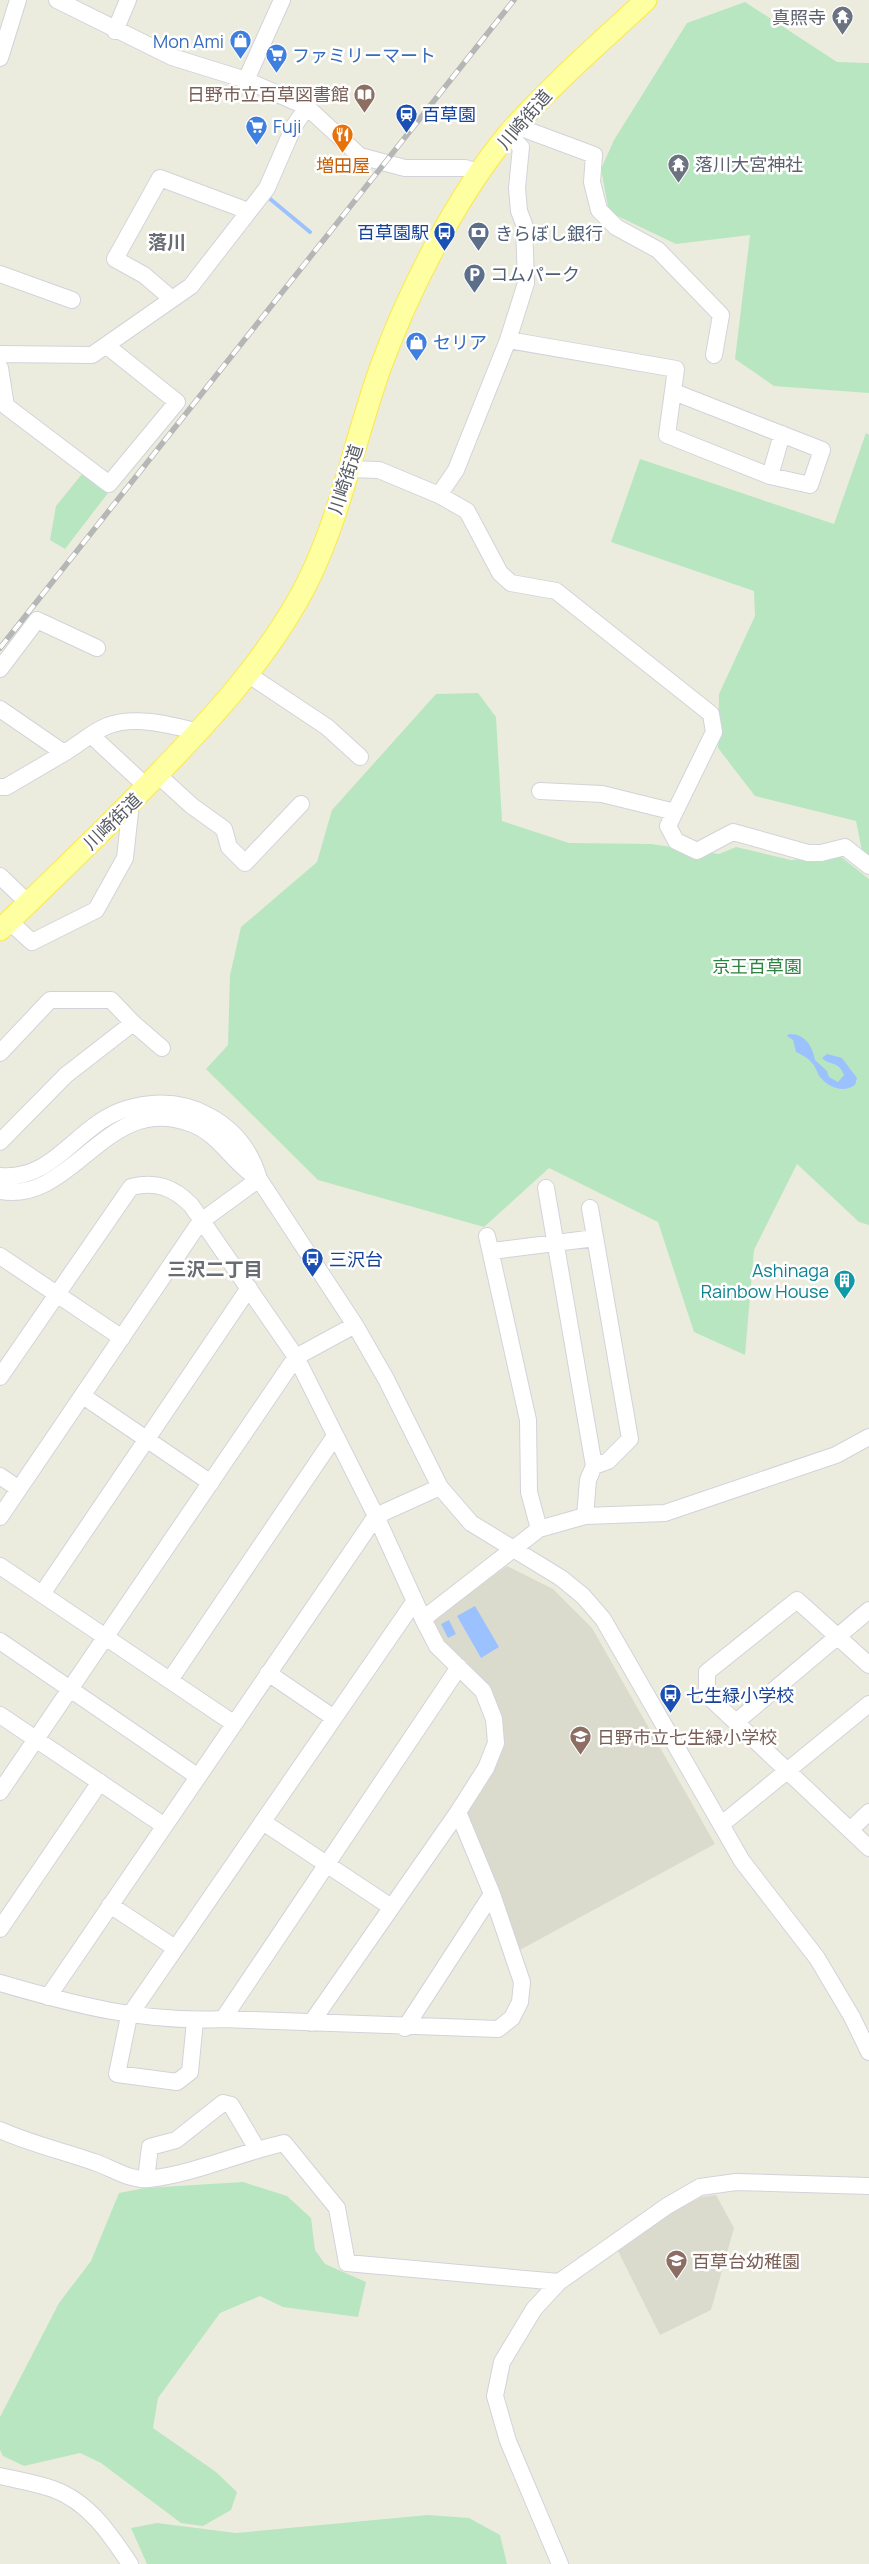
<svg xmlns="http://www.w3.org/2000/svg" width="869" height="2564" font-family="Manrope,'Noto Sans JP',sans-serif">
	<rect width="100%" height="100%" fill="#ececde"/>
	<!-- education -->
	<path fill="#dbdbcd" d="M507,1566L553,1589L592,1628L715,1844L518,1951L466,1814L500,1716L442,1642L432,1624L436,1615Z
		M716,2195L734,2228L711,2310L660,2335L618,2251L669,2214L701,2197Z"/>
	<!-- green -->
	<path fill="#b8e6c0" d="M745,2L837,62L869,63V393L774,386L735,359L750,235L676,244L609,212L601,169L614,140L687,23Z
		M866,433L869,435V866H865L856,821L755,796L718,748L719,694L755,616L754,591L611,542L640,459L834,524Z
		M82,474L108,493L65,549L50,540L56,506Z
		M478,693L496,717L502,821L569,843L651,844L719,854L736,847L791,860L840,856L869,879V1225L859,1222L797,1164L754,1250L745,1355L694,1332L658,1222L549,1168L484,1227L318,1180L206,1069L228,1045L230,975L241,927L317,862L332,810L436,694Z
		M243,2182L287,2196L311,2218L315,2250L325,2264L366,2282L358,2317L283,2307L260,2296L220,2313L158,2398L153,2428L216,2472L237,2492L231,2510L203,2526L181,2523L101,2463L80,2453L24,2466L3,2456L0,2450V2417L59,2303L91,2261L119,2193L145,2188Z
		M428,2515L469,2518L500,2535L507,2564H147L131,2528L157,2523L236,2533Z"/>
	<!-- water -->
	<path fill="#9bc2ff" d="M789,1034C804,1033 813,1046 815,1060L827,1071L829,1077L838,1082L844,1075C838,1060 830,1066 822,1058L827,1054L842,1058L857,1078L855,1085C843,1093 829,1088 820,1077C817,1073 816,1067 812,1063C808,1058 802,1055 796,1052L793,1040L787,1036Z
		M475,1606L499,1647L481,1658L457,1616Z
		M449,1620L456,1634L448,1638L441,1624Z"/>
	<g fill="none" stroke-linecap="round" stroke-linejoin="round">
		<!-- stream -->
		<path stroke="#9bc2ff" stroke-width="4" d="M269,198L310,232"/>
		<defs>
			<path id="minor" d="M57,0L172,57L246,80L307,107L360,156L405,168H465L481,173
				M115,31L128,0
				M0,58L18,0
				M246,80L282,0
				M516,126L594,155L592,182L599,210L616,227L658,250L721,315L714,355
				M0,274L72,300
				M172,299L144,275L115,259L160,178L248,211
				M508,340L676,369L667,435L770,476L810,485L822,450L674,392
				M0,354L92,355L191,286L267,188L294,126L307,107
				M0,368L6,406L109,484L177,402L107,346
				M348,469L379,470L439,495L467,511L500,573L511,583L556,591L711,714L714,732L668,826L676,841L697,851L733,832L808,853H821L845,847L869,866
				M770,476L782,434
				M439,495L456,470L508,340L526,283L524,224L519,211L517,188L521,147L508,135
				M0,669L37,620L97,648
				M249,675L327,727L360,757
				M0,709L64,753C78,745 92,732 107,726C135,715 171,725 199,732
				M92,736L147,787
				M158,775L192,806L224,829L229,847L245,863L301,804
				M0,787H6L64,753
				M540,791L602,794L675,812
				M0,876L28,903
				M9,921L32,942L96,910L125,858L131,803
				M0,1053L50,1000H111L133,1023L162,1048
				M0,1142L66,1075L133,1023
				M0,1176C42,1180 64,1148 94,1126C126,1101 173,1096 209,1116C235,1130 251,1151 259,1179L355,1325L386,1379L440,1487L471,1523L561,1578L583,1596L603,1619L742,1861L817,1958L852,2017L869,2052
				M546,1188L594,1466L588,1480L585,1516
				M0,1191C75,1204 106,1090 192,1124C221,1135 233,1164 259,1179
				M590,1208L630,1439L608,1461L594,1466
				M487,1236L528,1420L529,1492L539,1529
				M492,1251L595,1238
				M0,1256L122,1338
				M0,1377L131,1187C156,1181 173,1187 191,1205L296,1357L376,1516L423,1619
				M83,1396L211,1483
				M0,1476L19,1489
				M0,1517L200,1222L259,1179
				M0,1566L233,1723
				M42,1594L249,1288
				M0,1641L197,1776
				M869,1665L797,1600L707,1672V1695L869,1848
				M268,1673L334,1718
				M170,1680L335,1436
				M0,1715L163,1825
				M736,1722L869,1610
				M0,1792L296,1357L355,1325
				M263,1822L391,1907
				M722,1824L869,1704
				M850,1830L869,1812
				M110,1905L175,1948
				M0,1929L100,1782
				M0,1983C75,2005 144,2023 223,2019L498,2029L512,2018L520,2002L522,1982L492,1894L458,1812L486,1768L496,1743L494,1719L483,1691L437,1646L423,1619L539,1529L585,1516L665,1513L836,1455L869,1437
				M48,1997L376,1516L440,1487
				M223,2019L459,1667
				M195,2021L190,2072L177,2082L117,2074L129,2016L414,1602
				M311,2023L458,1812
				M405,2028L492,1894
				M0,2130C31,2144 63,2151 94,2162C110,2167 130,2181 148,2179C194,2174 239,2153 284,2143L337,2208L347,2263L559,2282
				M146,2179L150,2147L176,2140L223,2103L231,2105L257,2149
				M0,2476C17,2480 36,2483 53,2489C89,2502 110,2534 130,2564
				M560,2564L508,2441L495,2396L502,2362L534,2309L559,2282L667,2206L700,2187L736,2182L869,2186"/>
			<path id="major" d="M0,930C54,878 109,826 161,771C213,717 260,666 298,600C339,528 353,443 381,366C409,290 457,195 509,133C551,85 600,43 646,0"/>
		</defs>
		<!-- minor casing -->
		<use href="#minor" stroke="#d2d3da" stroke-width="18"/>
		<!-- major casing -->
		<use href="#major" stroke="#fbe949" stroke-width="23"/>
		<!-- minor -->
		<use href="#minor" stroke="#fff" stroke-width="16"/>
		<!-- major -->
		<use href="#major" stroke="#fdffa0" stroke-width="21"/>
		<defs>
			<path id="rail" d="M0,648L514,0"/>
		</defs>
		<!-- rail casing -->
		<use href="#rail" stroke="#b5b6b6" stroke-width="5.5"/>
		<!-- rail -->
		<use href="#rail" stroke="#fff" stroke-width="4" stroke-dasharray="11" stroke-linecap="butt"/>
	</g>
	<!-- icons -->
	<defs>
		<symbol id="temple-pin" viewBox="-11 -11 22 30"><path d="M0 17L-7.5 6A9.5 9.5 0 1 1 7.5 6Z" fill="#6b7280" stroke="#fff"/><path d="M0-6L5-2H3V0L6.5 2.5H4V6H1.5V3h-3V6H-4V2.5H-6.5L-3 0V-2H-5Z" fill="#fff"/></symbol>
		<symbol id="shop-pin" viewBox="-11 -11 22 30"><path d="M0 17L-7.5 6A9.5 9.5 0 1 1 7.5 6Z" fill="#3f7fe0" stroke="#fff"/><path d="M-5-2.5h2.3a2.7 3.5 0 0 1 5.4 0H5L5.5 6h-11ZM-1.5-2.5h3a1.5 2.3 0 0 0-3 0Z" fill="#fff"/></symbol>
		<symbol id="supermarket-pin" viewBox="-11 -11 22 30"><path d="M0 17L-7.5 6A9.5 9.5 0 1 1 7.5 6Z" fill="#3f7fe0" stroke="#fff"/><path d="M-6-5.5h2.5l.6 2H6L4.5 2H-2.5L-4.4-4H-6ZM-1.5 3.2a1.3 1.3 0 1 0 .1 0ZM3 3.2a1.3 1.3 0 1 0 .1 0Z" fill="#fff"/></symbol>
		<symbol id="library-pin" viewBox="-11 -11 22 30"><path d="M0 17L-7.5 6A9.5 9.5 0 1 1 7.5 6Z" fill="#8d6e63" stroke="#fff"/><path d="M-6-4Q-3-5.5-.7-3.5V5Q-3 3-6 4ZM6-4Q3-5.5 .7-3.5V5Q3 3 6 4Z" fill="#fff"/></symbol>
		<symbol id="station-pin" viewBox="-11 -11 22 30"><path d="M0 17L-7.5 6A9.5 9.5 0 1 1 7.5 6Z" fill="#1a4fb4" stroke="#fff"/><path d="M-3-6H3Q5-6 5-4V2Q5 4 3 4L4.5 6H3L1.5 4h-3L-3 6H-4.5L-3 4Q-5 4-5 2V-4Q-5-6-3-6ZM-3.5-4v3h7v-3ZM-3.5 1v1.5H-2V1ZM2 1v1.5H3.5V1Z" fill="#fff"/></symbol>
		<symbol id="restaurant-pin" viewBox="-11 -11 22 30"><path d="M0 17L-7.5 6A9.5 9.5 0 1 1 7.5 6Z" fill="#e8710a" stroke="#fff"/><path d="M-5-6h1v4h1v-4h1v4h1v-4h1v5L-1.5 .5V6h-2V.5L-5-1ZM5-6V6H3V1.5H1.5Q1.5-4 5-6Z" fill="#fff"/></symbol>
		<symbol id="bus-pin" viewBox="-11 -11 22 30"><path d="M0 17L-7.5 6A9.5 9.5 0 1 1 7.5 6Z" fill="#1a4fb4" stroke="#fff"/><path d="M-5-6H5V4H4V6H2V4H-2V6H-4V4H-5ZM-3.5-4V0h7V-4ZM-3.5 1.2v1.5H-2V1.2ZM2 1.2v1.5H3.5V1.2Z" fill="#fff"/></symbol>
		<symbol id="bank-pin" viewBox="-11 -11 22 30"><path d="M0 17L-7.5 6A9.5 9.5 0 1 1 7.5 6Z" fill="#5c6f8a" stroke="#fff"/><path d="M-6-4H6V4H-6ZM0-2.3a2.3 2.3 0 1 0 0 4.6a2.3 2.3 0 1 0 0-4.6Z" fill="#fff"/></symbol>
		<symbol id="parking-pin" viewBox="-11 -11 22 30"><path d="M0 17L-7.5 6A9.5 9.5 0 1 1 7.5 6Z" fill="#5c6f8a" stroke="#fff"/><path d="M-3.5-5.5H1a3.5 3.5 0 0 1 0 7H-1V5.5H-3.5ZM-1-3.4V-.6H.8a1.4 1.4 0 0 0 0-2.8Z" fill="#fff"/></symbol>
		<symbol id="building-pin" viewBox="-11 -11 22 30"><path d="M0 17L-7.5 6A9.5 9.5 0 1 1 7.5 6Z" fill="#0f9aa8" stroke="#fff"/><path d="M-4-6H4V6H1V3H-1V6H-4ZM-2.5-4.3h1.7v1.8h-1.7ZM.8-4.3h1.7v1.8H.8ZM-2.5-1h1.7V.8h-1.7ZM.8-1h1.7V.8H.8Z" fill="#fff"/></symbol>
		<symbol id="school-pin" viewBox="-11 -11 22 30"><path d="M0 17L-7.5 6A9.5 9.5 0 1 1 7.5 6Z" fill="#8d6e63" stroke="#fff"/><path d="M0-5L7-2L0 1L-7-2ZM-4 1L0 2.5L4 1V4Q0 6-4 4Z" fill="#fff"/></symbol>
	</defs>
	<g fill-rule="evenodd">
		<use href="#temple-pin" x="830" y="4" width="25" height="34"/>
		<use href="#shop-pin" x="228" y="28" width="25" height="34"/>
		<use href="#supermarket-pin" x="264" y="42" width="25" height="34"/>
		<use href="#library-pin" x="352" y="82" width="25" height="34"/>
		<use href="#station-pin" x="394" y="102" width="25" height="34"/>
		<use href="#supermarket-pin" x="244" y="114" width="25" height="34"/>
		<use href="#restaurant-pin" x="330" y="122" width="25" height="34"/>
		<use href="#temple-pin" x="666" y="152" width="25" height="34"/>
		<use href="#bus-pin" x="432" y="220" width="25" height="34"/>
		<use href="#bank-pin" x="466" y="220" width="25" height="34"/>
		<use href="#parking-pin" x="462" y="262" width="25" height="34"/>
		<use href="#shop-pin" x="404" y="330" width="25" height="34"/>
		<use href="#bus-pin" x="300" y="1246" width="25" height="34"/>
		<use href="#building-pin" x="832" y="1268" width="25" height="34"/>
		<use href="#bus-pin" x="658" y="1682" width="25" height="34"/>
		<use href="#school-pin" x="568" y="1724" width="25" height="34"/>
		<use href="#school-pin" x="664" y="2248" width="25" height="34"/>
	</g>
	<g text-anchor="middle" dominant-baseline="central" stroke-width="5" stroke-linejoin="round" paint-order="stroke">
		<!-- worship labels -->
		<g font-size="18" fill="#5b616d" stroke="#fff" text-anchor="end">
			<text x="826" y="17">真照寺</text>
			<text x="695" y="164" text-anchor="start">落川大宮神社</text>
		</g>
		<!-- shop labels -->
		<g font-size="18" fill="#366cbe" stroke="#fff" text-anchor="start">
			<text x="224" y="41" text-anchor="end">Mon Ami</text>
			<text x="292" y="55">ファミリーマート</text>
			<text x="273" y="126">Fuji</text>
			<text x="433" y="342">セリア</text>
		</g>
		<!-- education labels -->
		<g font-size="18" fill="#785e54" stroke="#fff" text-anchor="start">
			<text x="349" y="94" text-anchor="end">日野市立百草図書館</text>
			<text x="597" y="1737">日野市立七生緑小学校</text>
			<text x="692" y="2261">百草台幼稚園</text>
		</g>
		<!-- transit labels -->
		<g font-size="18" fill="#164399" stroke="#fff" text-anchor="start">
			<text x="422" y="114">百草園</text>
			<text x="429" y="232" text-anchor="end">百草園駅</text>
			<text x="329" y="1259">三沢台</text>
			<text x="686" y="1695">七生緑小学校</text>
		</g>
		<!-- street labels -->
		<g font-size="18" fill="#575a61" stroke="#fff">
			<text transform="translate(524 119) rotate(-49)">川崎街道</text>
			<text transform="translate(345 479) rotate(-72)">川崎街道</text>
			<text transform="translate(112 821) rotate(-44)">川崎街道</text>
		</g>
		<!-- food labels -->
		<g font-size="18" fill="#c56008" stroke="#fff">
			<text x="343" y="165">増田屋</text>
		</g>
		<!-- service labels -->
		<g font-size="18" fill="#4e5e75" stroke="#fff" text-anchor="start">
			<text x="495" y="233">きらぼし銀行</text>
			<text x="490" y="274">コムパーク</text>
		</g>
		<!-- park labels -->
		<g font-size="18" fill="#2e8240" stroke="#fff">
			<text x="757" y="966">京王百草園</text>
		</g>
		<!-- culture labels -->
		<g font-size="18" fill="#0d838f" stroke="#fff" text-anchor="end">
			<text x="829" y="1270">Ashinaga<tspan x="829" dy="21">Rainbow House</tspan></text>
		</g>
		<!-- neighbourhood labels -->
		<g font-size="19" font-weight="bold" fill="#686c73" stroke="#fff">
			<text x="167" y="242">落川</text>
			<text x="215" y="1269">三沢二丁目</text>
		</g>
	</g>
</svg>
